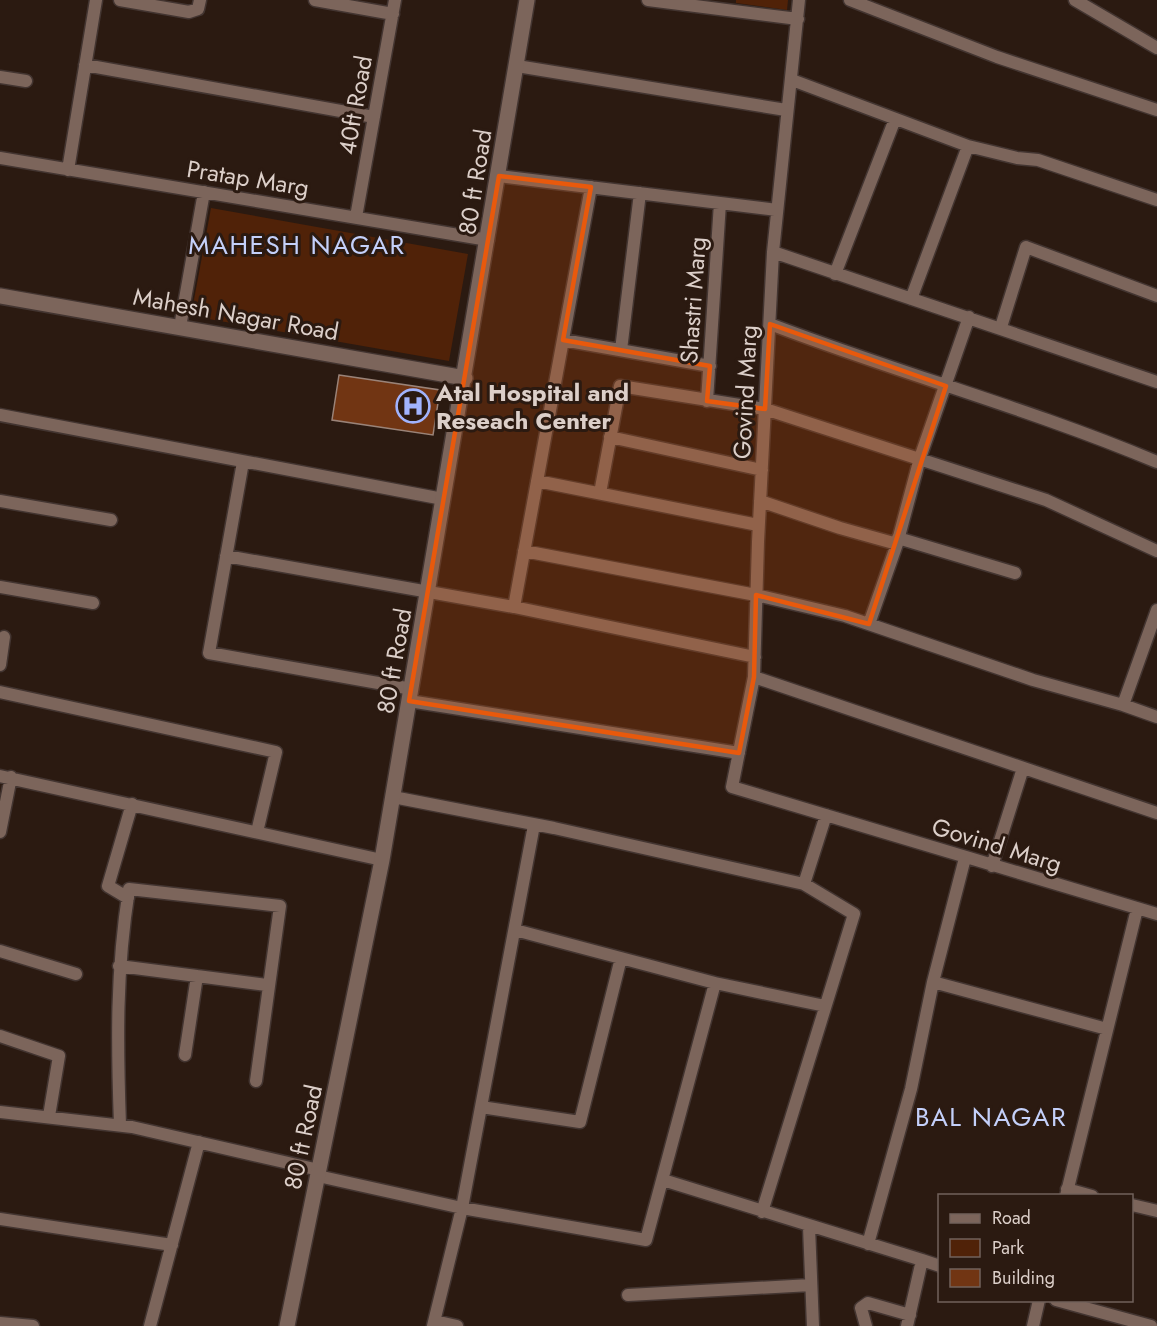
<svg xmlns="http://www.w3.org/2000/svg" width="1157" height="1326" font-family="Jost,sans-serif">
	<rect width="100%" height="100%" fill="#2b1a11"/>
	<!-- green -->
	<path fill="#502208" d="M736,0H788L787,10L736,3Z
		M211,208L468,254L449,361L191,316Z"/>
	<!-- building -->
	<path fill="#713513" stroke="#9a8378" stroke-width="1.5" d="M339,375L440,390L433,435L332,420Z"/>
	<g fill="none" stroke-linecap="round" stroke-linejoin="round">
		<defs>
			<path id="minor" d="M120,0L189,12L198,9L200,0
				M315,0L393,14
				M648,0L798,19
				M799,0L773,252L758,542L754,677L732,787L1157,914
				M850,0L997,57L1157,110
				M1075,0L1157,48
				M85,65L374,117
				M517,66L786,110
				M0,77L26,81
				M792,80L968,146L1017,158L1038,160L1157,200
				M0,158L488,240
				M68,170L96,0
				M499,176L777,210
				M356,217L395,0
				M773,252L1157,382
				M835,274L895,119
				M911,299L968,146
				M770,324C898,373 1031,409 1157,462
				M180,327L204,192
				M1001,327L1026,247L1157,296
				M563,340L710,366
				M621,350L640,193
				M707,401L720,203
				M0,415L443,499
				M610,437L762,470
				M243,462L209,653L412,689
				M537,481L758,525
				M600,493L620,386L765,409L1046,500L1157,551
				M0,501L111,520
				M760,501L840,528L897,544L920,458L969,317
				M898,538L1015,573
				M524,551L756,595L845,616L1033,680L1123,705
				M226,556L514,607L755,657
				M0,587L93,603
				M514,607L591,187
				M1157,610L1123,705L1157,717
				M869,624L897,544
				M0,665L4,637
				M754,677L1157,813
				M0,692L276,752L257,832
				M409,701L739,753
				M0,776L382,860
				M393,797L554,828L804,884L854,914L762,1212
				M0,832L11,777
				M965,858L933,982L1107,1029
				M992,866L1023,768
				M804,884L826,815
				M128,898L108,886L132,804
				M515,930L715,983L825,1006
				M0,951L76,974
				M119,966L267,985
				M0,1036L59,1056L49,1116
				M185,1055L197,976
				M481,1107L580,1122L621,958
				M0,1112L132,1127L319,1170
				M120,1125C117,1042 116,971 129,889L280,906L256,1081
				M318,1176L462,1208L646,1240L715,983
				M663,1180L922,1260
				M1067,1189L1092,1196
				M1066,1196L1137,909
				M1132,1205L1157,1211
				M0,1219L172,1245
				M809,1227L813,1326
				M868,1244L911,1089L933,982
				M628,1295L811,1285
				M1056,1300L1151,1326
				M435,1321L457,1326
				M0,1323L33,1326
				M150,1326L199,1142
				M433,1326L462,1208L534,825
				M866,1326L861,1308L868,1303L910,1315
				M907,1326L922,1260L940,1266
				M1033,1326L1039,1300"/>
			<path id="tertiary" d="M0,296L465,378
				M287,1326L382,860L527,0"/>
		</defs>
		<!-- minor casing -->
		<use href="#minor" stroke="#433531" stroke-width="15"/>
		<!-- tertiary casing -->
		<use href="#tertiary" stroke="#433531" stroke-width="18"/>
		<!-- minor -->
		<use href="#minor" stroke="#7c655b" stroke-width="12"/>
		<!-- tertiary -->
		<use href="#tertiary" stroke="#7c655b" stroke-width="15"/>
	</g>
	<!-- marked area -->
	<path fill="#e8590c" fill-opacity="0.2" stroke="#e8590c" stroke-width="4.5" stroke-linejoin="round" d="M499,176L591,187L563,340L710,366L707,401L765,409L770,324L946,386L869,624L756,595L754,677L739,753L409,701Z"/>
	<!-- icons -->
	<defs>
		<symbol id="hospital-ring" viewBox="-11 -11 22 22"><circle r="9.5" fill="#2b1a11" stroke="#a1b3fd" stroke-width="1.5"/><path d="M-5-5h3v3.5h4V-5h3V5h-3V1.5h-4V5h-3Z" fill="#a1b3fd"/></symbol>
	</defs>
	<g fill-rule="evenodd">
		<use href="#hospital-ring" x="394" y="387" width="38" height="38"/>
	</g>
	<g text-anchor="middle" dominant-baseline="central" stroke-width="6" stroke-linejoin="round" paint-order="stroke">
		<!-- street labels -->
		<g font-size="24" fill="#dccfc9" stroke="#2b1a11">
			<text transform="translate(355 105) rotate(-80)">40ft Road</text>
			<text transform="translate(248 178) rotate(9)">Pratap Marg</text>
			<text transform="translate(475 182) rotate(-81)">80 ft Road</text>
			<text transform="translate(693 300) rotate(-86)">Shastri Marg</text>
			<text transform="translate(236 314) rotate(10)">Mahesh Nagar Road</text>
			<text transform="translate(745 392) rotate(-87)">Govind Marg</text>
			<text transform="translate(394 661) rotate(-80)">80 ft Road</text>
			<text transform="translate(997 845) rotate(17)">Govind Marg</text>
			<text transform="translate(303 1137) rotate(-78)">80 ft Road</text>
		</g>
		<!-- poi labels -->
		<g font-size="24" font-weight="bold" fill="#dccfc9" stroke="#2b1a11" text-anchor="start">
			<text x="436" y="392">Atal Hospital and<tspan x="436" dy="28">Reseach Center</tspan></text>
		</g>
		<!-- neighbourhood labels -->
		<g font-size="26" letter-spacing="1.5" fill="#c4d0fa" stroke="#2b1a11">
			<text x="297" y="245">MAHESH NAGAR</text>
			<text x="991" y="1117">BAL NAGAR</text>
		</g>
	</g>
	<!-- legend -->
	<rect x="938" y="1194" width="195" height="108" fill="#2b1a11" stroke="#72625b" stroke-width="1.5"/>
	<rect x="950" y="1214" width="30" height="9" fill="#7c655b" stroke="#72625b" stroke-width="1.5"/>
	<text x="992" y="1224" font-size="18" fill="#dccfc9">Road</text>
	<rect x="950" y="1239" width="30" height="18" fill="#502208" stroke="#72625b" stroke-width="1.5"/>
	<text x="992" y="1254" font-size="18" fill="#dccfc9">Park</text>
	<rect x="950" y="1269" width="30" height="18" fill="#713513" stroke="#72625b" stroke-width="1.5"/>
	<text x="992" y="1284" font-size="18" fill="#dccfc9">Building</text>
</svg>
